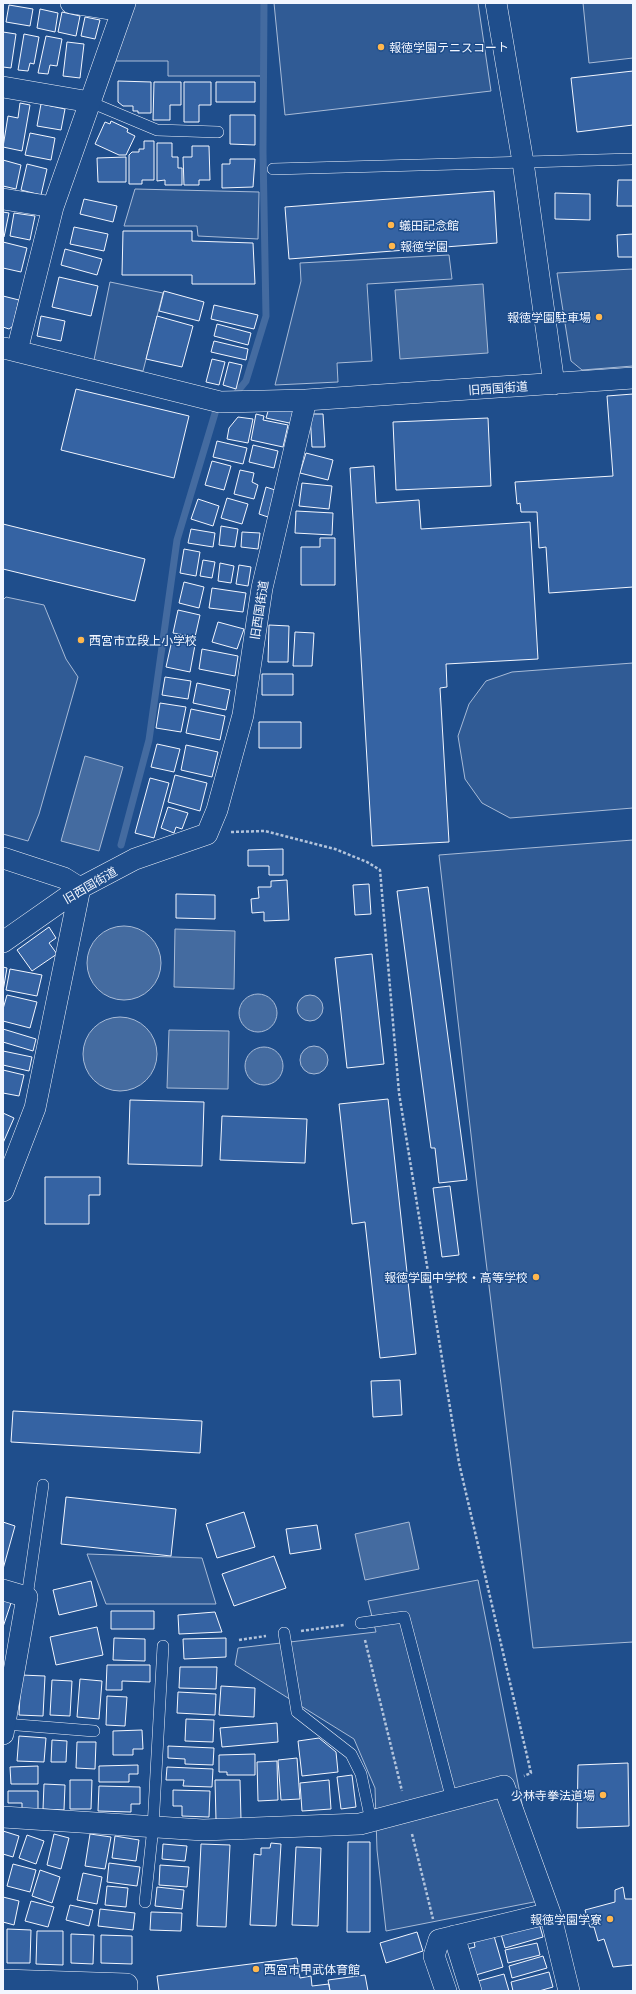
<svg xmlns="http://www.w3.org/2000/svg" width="636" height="1994" font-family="'PT Sans','Noto Sans JP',sans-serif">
	<rect width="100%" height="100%" fill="#1f4e8c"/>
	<!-- built -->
	<path fill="#305b95" stroke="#a8bbd7" d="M132,3H263V76H168V61H107Z
		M274,3H478L491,91L285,115Z
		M583,3H633V58L589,63Z
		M135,189L259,192L258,239L198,236L197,226H124Z
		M449,255L452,279L367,284L372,361L337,363L338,382L275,385L301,281L300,263Z
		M633,269V366L582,370L571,361L557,273Z
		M110,282L163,293L143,371L94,360Z
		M6,597L44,605L66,659L78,677L39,814L28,841L3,834V600Z
		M633,663V808L510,818L482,803L465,779L458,736L469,704L486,681L512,672Z
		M633,840V1642L533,1648L477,1187L439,855Z
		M87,1554L202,1558L216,1604H106Z
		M478,1580L524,1814L544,1900L386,1931L377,1850L375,1788L354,1739L235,1665L238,1648L376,1632L368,1601Z"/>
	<!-- water -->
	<path fill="#446ba0" stroke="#a8bbd7" d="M483,284L488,353L400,359L395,290Z
		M85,756L123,767L99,851L61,841Z
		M87 963a37 37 0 1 1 74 0a37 37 0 1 1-74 0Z
		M175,929L235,931L234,989L174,987Z
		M239 1013a19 19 0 1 1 38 0a19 19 0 1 1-38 0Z
		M297 1008a13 13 0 1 1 26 0a13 13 0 1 1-26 0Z
		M83 1054a37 37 0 1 1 74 0a37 37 0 1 1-74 0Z
		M169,1030L229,1031L228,1089L167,1088Z
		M300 1060a14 14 0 1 1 28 0a14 14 0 1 1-28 0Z
		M245 1066a19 19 0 1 1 38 0a19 19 0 1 1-38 0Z
		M409,1522L419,1569L365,1580L355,1534Z"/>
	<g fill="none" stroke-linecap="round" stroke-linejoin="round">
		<!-- stream -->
		<path stroke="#446ba0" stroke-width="7" d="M237,392L246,381L266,316L263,152L264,3
			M121,845L149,740L177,540L216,410"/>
	</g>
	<!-- building -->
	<path fill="#3563a3" stroke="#f2f6ff" d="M9,5L33,9L30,26L6,22Z
		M40,9L58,13L55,32L37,28Z
		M62,12L80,16L76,36L58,32Z
		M85,17L100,20L95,39L81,36Z
		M3,32L16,34L11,68L3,67Z
		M24,34L39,37L34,64L30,63L28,71L18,70Z
		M46,36L62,39L57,66L50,65L48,74L38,73Z
		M67,42L84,44L80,78L63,76Z
		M633,71V125L577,132L571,78Z
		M118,81L151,82V113H138V111H133V106H123L118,102Z
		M154,82H181V105H170V120H153Z
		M184,82H211V105H199V122H184Z
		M216,82H255V102H216Z
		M20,103L30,105L22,151L3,147L8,116L18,118Z
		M41,104L65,109L61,130L37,126Z
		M230,115H255V145L230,144Z
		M111,121L128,129L127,132L135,136L126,155H119L95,144L105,122L110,124Z
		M30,133L55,138L51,160L25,155Z
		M144,141H154V180H142V184H129V155L132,152H139V149H144Z
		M157,143H172V157H178V168H182V185H165V180L157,181Z
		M192,146H209L210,180H199V185H184L183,157H192Z
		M126,157V182H98L97,158Z
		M230,159H255L253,187L222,188V164H230Z
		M3,160L21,165L16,189L3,186Z
		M27,164L47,169L41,195L21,190Z
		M618,180H633V206H617Z
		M494,191L497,243L289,259L285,207Z
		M555,193L590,194V220L555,219Z
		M84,199L117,206L113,222L80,214Z
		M3,212L9,213L4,237H3Z
		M14,213L35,216L30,240L10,236Z
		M74,227L108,234L104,251L70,244Z
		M123,231H192V241L253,243L255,284H192V275H122Z
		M633,234V257H618L617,235Z
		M3,242L27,248L21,272L3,268Z
		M65,249L102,259L97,275L61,265Z
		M59,277L98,286L91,316L52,307Z
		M164,291L204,302L199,321L159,311Z
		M3,296L19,300L13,326L9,329L3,327Z
		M214,305L258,315L254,329L211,319Z
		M41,316L65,321L61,341L37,336Z
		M157,316L193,326L182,367L146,359Z
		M217,324L251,333L248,345L214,336Z
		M214,341L248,349L246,360L211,352Z
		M212,359L225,362L219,385L206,382Z
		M229,362L242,365L236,389L223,385Z
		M76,389L189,416L174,478L61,450Z
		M633,394V587L549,593L546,547L539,548L537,512H521L520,503L517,504L515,482L613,476L607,396Z
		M269,408L297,409L294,424L266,418Z
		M256,414L264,416L263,420L288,425L283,447L251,440Z
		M310,414H323L325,447H312Z
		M238,417L253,419L248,443L227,439L229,428Z
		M488,418L491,486L396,490L393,422Z
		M217,441L247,448L243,464L213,457Z
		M253,445L278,451L274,468L249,462Z
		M306,453L333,460L328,480L300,473Z
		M212,461L231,466L224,490L205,485Z
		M374,466L376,503L419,500L421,529L530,522L538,659L446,664L447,687L440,688L449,842L372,846L350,468Z
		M240,470L254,473L252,482L258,485L254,499L234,494Z
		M302,483L332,486L329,509L299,506Z
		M266,487L278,491L271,518L259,514Z
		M227,498L248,504L242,524L221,518Z
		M198,499L219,506L213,526L191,519Z
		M296,511L333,513L332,535L295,533Z
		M3,524L145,559L135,601L3,569Z
		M221,526L238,529L235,547L219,545Z
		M191,529L215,533L213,547L188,543Z
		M242,532L260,533L258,549L241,547Z
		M320,538H335V585H301V547H320Z
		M184,549L200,552L196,576L180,573Z
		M203,560L215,562L212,578L200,576Z
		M220,563L234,566L231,583L218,581Z
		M239,565L251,567L248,586L236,584Z
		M184,582L204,587L199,608L179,603Z
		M212,588L246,593L243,612L209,608Z
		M178,610L200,615L195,637L173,633Z
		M218,622L244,629L237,649L212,642Z
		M269,625L289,626L288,662H268Z
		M295,632L314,633L312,666H293Z
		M172,640L195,645L190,672L166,667Z
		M202,649L238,656L235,676L199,669Z
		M262,674H293V695H262Z
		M165,677L191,681L188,699L162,695Z
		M197,683L230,690L226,710L193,703Z
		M160,703L186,707L181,732L156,728Z
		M191,709L225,716L220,740L186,733Z
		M259,722H301V748H259Z
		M157,744L180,749L174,772L151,767Z
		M186,745L218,752L212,777L181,770Z
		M175,775L207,783L200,811L168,802Z
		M150,778L169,783L154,838L135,833Z
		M168,807L188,813L182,829L176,827L174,833L161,828Z
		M283,849V875H269V866H248V850Z
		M287,880L289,920L264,921V912L252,913L251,899L259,898L258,887H271V881Z
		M369,884L371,914L355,915L353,885Z
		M428,887L467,1180L439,1183L435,1148H431L397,891Z
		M176,894L215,895V919L176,918Z
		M49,927L56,938L49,943L57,954L32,971L17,950Z
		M372,954L384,1064L347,1068L335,958Z
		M3,967L7,968L3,991Z
		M10,969L42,975L37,996L6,990Z
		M7,995L37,1002L30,1028L3,1021V1009Z
		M3,1029L36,1039L33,1051L3,1042Z
		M3,1051L32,1057L29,1071L3,1065Z
		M3,1070L24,1075L19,1096L3,1093Z
		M388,1099L416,1354L380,1358L365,1222L352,1224L339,1104Z
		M130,1100L204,1102L202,1166L128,1164Z
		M3,1113L14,1118L3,1143Z
		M222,1116L307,1119L305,1163L220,1160Z
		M45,1177H100V1195H89V1224H45Z
		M450,1186L459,1255L442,1257L433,1188Z
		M400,1380L402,1415L373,1417L371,1381Z
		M13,1411L202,1421L200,1453L11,1442Z
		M66,1497L176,1509L171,1556L61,1544Z
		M244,1512L255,1547L217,1558L206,1524Z
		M3,1522L15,1526L3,1569Z
		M317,1525L321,1549L290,1554L286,1529Z
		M274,1556L286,1588L234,1606L222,1574Z
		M91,1581L97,1606L59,1615L53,1590Z
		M3,1597L12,1600L3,1627Z
		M111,1611H154V1629H111Z
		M215,1612L222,1632L179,1634L178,1615Z
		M97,1627L103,1655L56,1665L50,1637Z
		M114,1638L145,1639V1661L113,1660Z
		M226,1638V1657L184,1659L183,1639Z
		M107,1665H150V1682L122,1681V1690H106Z
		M180,1667H217L216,1689L179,1688Z
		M21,1675L45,1676L43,1716L19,1715Z
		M80,1679L102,1681L99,1719L77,1717Z
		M52,1680L72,1681L70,1716L50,1715Z
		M221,1686L255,1688L254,1717L219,1715Z
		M178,1692L216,1694L215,1715L177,1713Z
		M107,1696L127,1697L125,1726L106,1725Z
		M186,1719L214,1720L213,1742L185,1741Z
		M277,1723L278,1742L222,1747L220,1728Z
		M142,1730L143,1749H133V1755H113V1731Z
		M19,1736L46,1738L44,1762L17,1761Z
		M319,1738L336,1752L338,1772L302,1776L298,1741Z
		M52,1740L67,1741L66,1762H51Z
		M77,1742H96L95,1769L76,1768Z
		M168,1746L214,1748L213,1765L185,1764V1759L168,1758Z
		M255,1754V1775H227V1772H219V1755Z
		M297,1758L300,1799L281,1800L278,1760Z
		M277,1761L278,1800L258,1801L257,1762Z
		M628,1763L629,1826L577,1828L578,1765Z
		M138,1765V1774H129V1782H99V1766Z
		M38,1766V1784H11L10,1767Z
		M167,1767L213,1769L212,1787L183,1786L184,1780H166Z
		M352,1775L356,1807L341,1809L337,1777Z
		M70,1780H92L91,1809H70Z
		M215,1780H240L241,1820H216Z
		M329,1780L331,1809L302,1811L300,1783Z
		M44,1784L65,1785L64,1810L43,1809Z
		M99,1786L140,1787V1804H131V1812L98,1811Z
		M173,1790L210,1791L209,1817L182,1816V1806H173Z
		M8,1791H38V1811H22V1803H8Z
		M3,1831L19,1836L13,1857L3,1854Z
		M54,1834L69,1838L61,1869L47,1865Z
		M90,1834L111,1837L105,1869L85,1866Z
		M27,1835L44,1841L36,1864L19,1858Z
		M115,1836L139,1840L136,1861L112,1858Z
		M348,1842H370V1932H347Z
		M271,1843L281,1844L276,1926L250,1925L254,1854L261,1855V1848H270Z
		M163,1844L187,1846L185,1861L162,1859Z
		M201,1844L230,1845L226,1927L197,1926Z
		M296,1847L321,1848L318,1926L292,1925Z
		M109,1863L140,1867L137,1886L107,1882Z
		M13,1864L36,1870L30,1892L7,1886Z
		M160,1865L189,1867L187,1887L159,1885Z
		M40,1870L60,1877L52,1903L32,1896Z
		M83,1873L102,1877L97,1904L77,1900Z
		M107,1886L128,1888L126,1907L105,1905Z
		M157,1887L184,1890L182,1909L155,1906Z
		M623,1887L625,1899H633V1968L632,1965L613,1967L604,1939L598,1941L594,1927H590L585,1910L615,1902V1890Z
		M3,1897L19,1901L14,1925L3,1922Z
		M31,1901L54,1907L48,1927L25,1921Z
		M70,1905L93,1910L89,1926L66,1920Z
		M100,1909L135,1913L133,1930L98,1926Z
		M151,1912L182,1913L181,1931L150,1930Z
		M539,1923L543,1937L505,1948L501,1934Z
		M7,1929L31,1930L30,1963H7Z
		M37,1931H63V1965L36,1964Z
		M417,1932L423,1951L386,1963L380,1943Z
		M71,1934L94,1935L93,1964L71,1963Z
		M101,1935L132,1936V1964L101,1963Z
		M494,1936L503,1967L469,1977L467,1949L475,1947L474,1942Z
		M537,1943L540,1955L508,1963L505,1950Z
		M543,1956L547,1968L512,1978L509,1966Z
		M297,1958L300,1978L311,1976L312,1986L329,1984L330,1991H159L157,1976Z
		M549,1972L553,1987L539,1991H513L511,1982Z
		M504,1974L509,1991H474L471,1983Z
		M365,1975L368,1991H330L328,1980Z"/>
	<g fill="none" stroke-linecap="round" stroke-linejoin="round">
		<defs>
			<path id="service" d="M90,102L157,130L218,132
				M273,169L633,159
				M27,1597L43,1485
				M361,1623L404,1617L452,1800
				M284,1633L297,1712L351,1754L361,1774L371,1821
				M5,1724L94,1731
				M145,1902L153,1827L163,1646"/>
			<path id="minor" d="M71,3L122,11
				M496,3L523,162L554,384
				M3,87L90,102
				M3,199L53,207
				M4,348L220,402L306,400
				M17,351L53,207L125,3
				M3,858L64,878L80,888L35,1108L3,1191
				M3,942L80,888L135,859L207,834L217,810L243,715L262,588L306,400L633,378
				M3,1590L27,1597L3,1734
				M3,1817L203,1830L360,1824L504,1786L550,1913L569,1991
				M454,1936L471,1991
				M3,1980L127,1984V1991
				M446,1991L434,1956L439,1940L550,1913"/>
		</defs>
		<!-- service casing -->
		<use href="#service" stroke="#f2f6ff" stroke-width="12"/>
		<!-- minor casing -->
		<use href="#minor" stroke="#f2f6ff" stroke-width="22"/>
		<!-- path -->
		<path stroke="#b3c4dc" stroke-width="2.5" stroke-dasharray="3 2" stroke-linecap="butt" d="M231,832L265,831L335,849L367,862L380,870L399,1093L459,1463L531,1773L524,1776
			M301,1631L344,1625
			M239,1640L266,1636
			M365,1640L402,1791
			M412,1834L433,1919"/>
		<!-- service -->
		<use href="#service" stroke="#1f4e8c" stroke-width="11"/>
		<!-- minor -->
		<use href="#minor" stroke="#1f4e8c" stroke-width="21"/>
	</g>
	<!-- markers -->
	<g fill="#ffb74d" stroke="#1f4e8c" stroke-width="1.5">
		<circle cx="381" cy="47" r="4"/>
		<circle cx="391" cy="225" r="4"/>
		<circle cx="392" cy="246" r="4"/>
		<circle cx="599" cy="317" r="4"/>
		<circle cx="81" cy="640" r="4"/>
		<circle cx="536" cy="1277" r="4"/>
		<circle cx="603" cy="1795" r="4"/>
		<circle cx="610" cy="1919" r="4"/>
		<circle cx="256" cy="1969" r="4"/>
	</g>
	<g text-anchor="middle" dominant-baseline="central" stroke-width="3" stroke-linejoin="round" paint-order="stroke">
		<!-- poi labels -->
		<g font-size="12" fill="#f2f6ff" stroke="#1f4e8c" text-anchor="start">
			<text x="389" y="47">報徳学園テニスコート</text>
			<text x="399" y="225">蟻田記念館</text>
			<text x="400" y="246">報徳学園</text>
			<text x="591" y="317" text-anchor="end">報徳学園駐車場</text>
			<text x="89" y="640">西宮市立段上小学校</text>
			<text x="528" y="1277" text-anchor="end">報徳学園中学校・高等学校</text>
			<text x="595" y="1795" text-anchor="end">少林寺拳法道場</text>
			<text x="602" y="1919" text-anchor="end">報徳学園学寮</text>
			<text x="264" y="1969">西宮市甲武体育館</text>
		</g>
		<!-- street labels -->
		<g font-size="12" fill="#f2f6ff" stroke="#1f4e8c">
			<text transform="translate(498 388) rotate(-4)">旧西国街道</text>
			<text transform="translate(259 610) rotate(-81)">旧西国街道</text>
			<text transform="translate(90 885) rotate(-30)">旧西国街道</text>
		</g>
	</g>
	<!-- border -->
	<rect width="636" height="1994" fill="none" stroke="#f2f6ff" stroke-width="8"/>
</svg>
